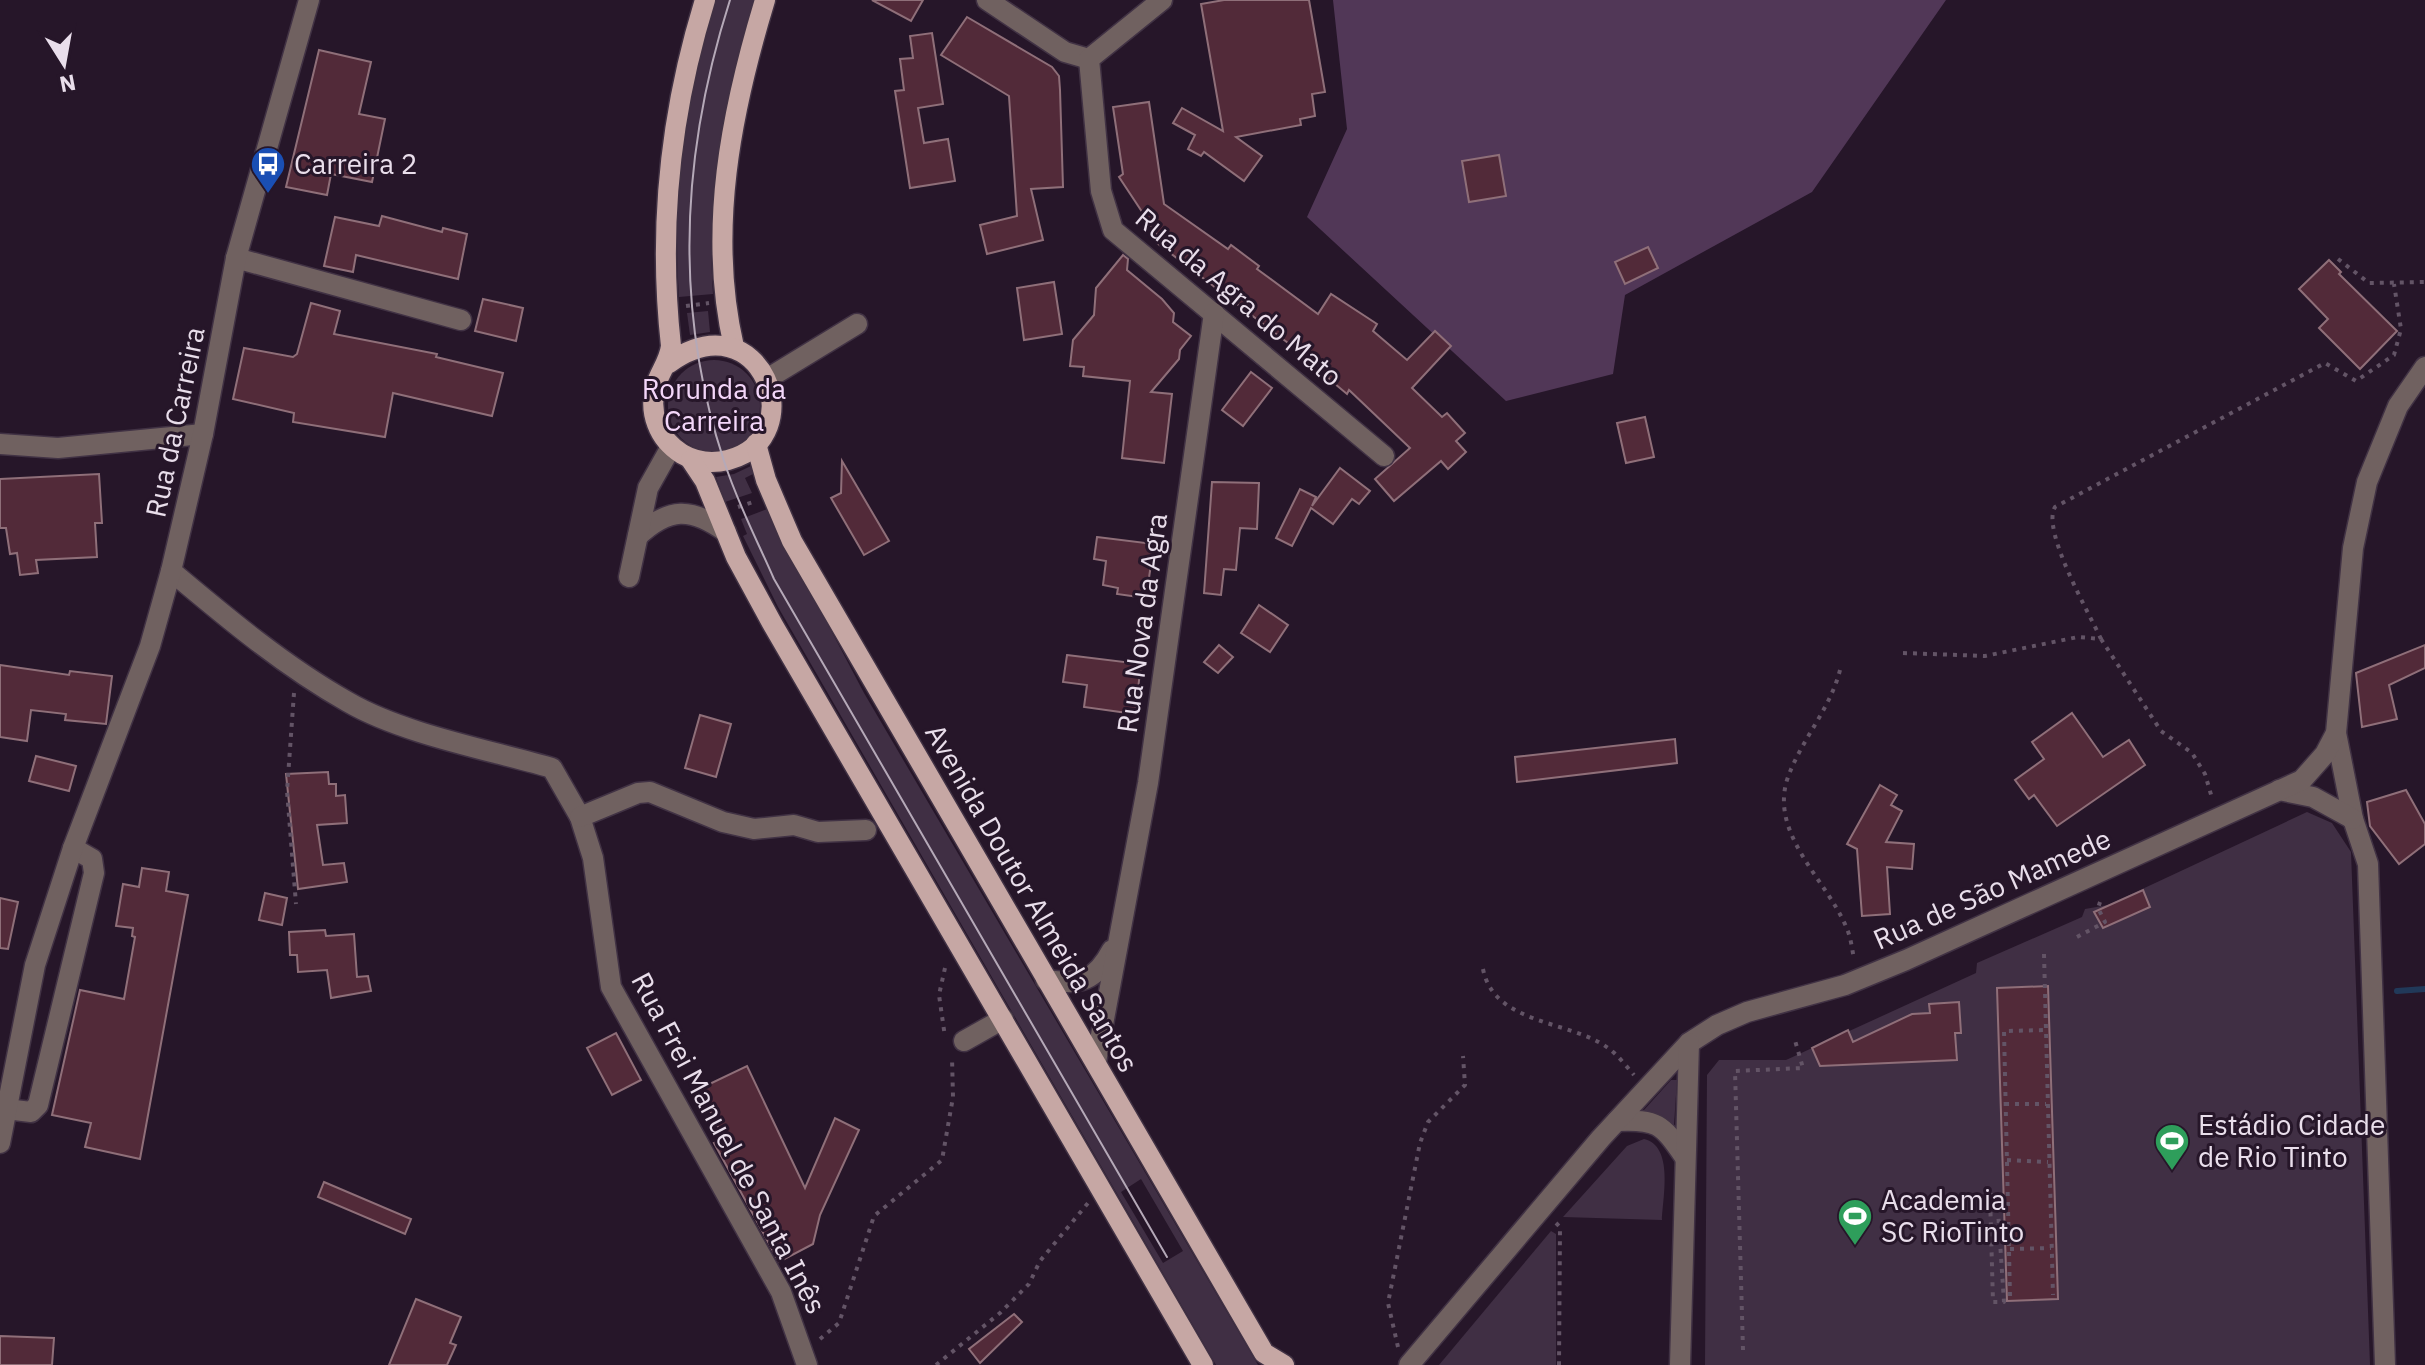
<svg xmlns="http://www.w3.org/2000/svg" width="2425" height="1365" viewBox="0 0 2425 1365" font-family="'IBM Plex Sans',sans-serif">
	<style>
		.green { fill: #402f44; fill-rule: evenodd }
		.forest { fill: #513757 }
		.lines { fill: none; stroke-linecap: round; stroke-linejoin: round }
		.stream { stroke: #213959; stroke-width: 6 }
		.building { fill: #522a39; stroke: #8f6f79; stroke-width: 2 }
		.minor-casing { stroke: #413244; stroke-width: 23 }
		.major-casing { stroke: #413244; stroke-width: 23 }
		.path { stroke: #635466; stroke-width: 4; stroke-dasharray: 4 6; stroke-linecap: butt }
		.minor { stroke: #706160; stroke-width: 20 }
		.major { stroke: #c6a7a4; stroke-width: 20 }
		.tram { stroke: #b5a9b8; stroke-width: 2 }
		.labels { text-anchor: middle; stroke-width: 6; stroke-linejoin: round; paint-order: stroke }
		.poi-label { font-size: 28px; fill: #e9deeb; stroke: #261629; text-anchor: start }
		.street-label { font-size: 28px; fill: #e9deeb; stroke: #261629 }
		.park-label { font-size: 28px; fill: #f4d7fa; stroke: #261629 }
	</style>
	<rect width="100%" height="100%" fill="#261629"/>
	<g class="green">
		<path d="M716,0H755C725,103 706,186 713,294L679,297C672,195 685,98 716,0Z"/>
		<polygon points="708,311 710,332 690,335 687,313"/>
		<circle cx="714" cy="406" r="46"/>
		<polygon points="751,466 753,474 745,478 752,493 725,502 716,477 734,474"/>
		<path d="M767,509L864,693L1258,1365H1216L778,607L743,536L747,534L741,519ZM1141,1179L1183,1251L1163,1263L1121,1192Z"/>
		<polygon points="2307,812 2332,823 2351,852 2370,1365 1705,1365 1707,1075 1719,1060 1786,1060 1976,973 1977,963 2082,917 2085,909 2108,905"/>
		<polygon points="1671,1080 1677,1080 1674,1125 1644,1110"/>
		<path d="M1644,1139C1674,1146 1663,1197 1662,1220L1563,1217L1627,1146Z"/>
		<polygon points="1551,1231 1556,1234 1556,1365 1439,1365"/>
	</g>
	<polygon class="forest" points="1333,0 1946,0 1812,192 1625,295 1613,374 1506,401 1307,217 1347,129"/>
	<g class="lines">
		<polyline class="stream" points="2397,991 2425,989"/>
	</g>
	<g class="building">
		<polygon points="872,0 923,0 911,21"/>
		<polygon points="1224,0 1309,0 1325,92 1312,94 1315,116 1300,119 1301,125 1236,137 1262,156 1244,181 1204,152 1201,156 1188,149 1195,135 1173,123 1182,108 1223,131 1201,4"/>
		<polygon points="967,17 1052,67 1059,76 1060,90 1063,187 1031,189 1043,240 987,254 980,225 1017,216 1009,96 941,55"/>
		<polygon points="932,33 943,104 918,108 924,143 948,139 955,181 910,188 895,91 904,90 900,59 913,58 910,36"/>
		<polygon points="319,50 371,62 359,114 385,119 372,182 331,174 327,195 286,187"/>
		<polygon points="1149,102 1164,204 1228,249 1231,245 1259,266 1257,269 1318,314 1331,294 1377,324 1373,331 1407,360 1435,331 1451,346 1412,388 1442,417 1447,413 1465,433 1456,441 1466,452 1448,469 1441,461 1394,501 1375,479 1410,448 1349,390 1347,394 1328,378 1330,375 1157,243 1160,239 1119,177 1123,174 1113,107"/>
		<polygon points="1499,155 1506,196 1469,202 1462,161"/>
		<polygon points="382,216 442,232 443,228 467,234 458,279 356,255 353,272 324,266 335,217 379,226"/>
		<polygon points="1648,247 1658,268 1625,284 1615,262"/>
		<polygon points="1123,255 1128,259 1127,270 1162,299 1174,313 1173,322 1191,336 1180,350 1179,359 1151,392 1172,394 1164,463 1122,458 1130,381 1083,376 1084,367 1070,366 1073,340 1094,315 1096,288"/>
		<polygon points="2329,260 2341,272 2339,274 2397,331 2360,369 2319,328 2328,319 2299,289"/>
		<polygon points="1054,282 1062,334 1024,340 1017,288"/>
		<polygon points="483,299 523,308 516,341 475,331"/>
		<polygon points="311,303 340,311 334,334 437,354 436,357 503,373 492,416 393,393 385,437 293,422 294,413 233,399 244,348 293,357 297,354"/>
		<polygon points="1251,372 1272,388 1243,426 1222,410"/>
		<polygon points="1645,417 1654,457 1626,463 1617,423"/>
		<polygon points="842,461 889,541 864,555 831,498 841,493"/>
		<polygon points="1340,468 1370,491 1359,504 1352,499 1333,524 1311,508 1292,546 1276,538 1300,489 1316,497 1312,506"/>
		<polygon points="99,474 102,523 95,523 97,557 36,560 38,573 20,575 17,553 10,554 6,528 0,528 0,479"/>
		<polygon points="1212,482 1259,483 1257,529 1240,528 1236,570 1224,569 1221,595 1204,593"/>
		<polygon points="1097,537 1154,544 1146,598 1117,594 1118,588 1103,585 1106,561 1094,559"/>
		<polygon points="1259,605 1288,625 1270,652 1241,633"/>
		<polygon points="1219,645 1233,657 1218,673 1204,662"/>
		<polygon points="2425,645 2425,668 2389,685 2397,719 2362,727 2356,673"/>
		<polygon points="1067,655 1141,664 1135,714 1084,707 1087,685 1063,682"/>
		<polygon points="0,665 69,675 70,671 112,676 106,724 65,720 66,714 31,710 27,741 0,737"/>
		<polygon points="2072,713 2103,757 2129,740 2145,765 2057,826 2034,795 2029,799 2015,780 2044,759 2032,742"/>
		<polygon points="700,715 731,724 716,777 685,768"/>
		<polygon points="1675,739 1677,763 1517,782 1515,757"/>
		<polygon points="36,756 76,766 69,791 29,781"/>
		<polygon points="328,772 329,784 336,784 336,796 345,795 347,823 317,825 323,865 344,863 347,882 298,889 286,774"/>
		<polygon points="1880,785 1897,795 1891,805 1902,811 1886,842 1914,844 1912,869 1887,867 1890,914 1862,916 1857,849 1847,844"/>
		<polygon points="2406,790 2425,824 2425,844 2399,864 2370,826 2367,802"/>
		<polygon points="142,868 169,872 166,891 188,895 140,1159 85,1147 91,1123 52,1115 80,990 124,999 135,937 132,936 133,928 116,926 123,884 139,887"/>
		<polygon points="2143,890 2150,907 2103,928 2094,912"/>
		<polygon points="265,893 287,898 282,925 259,920"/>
		<polygon points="0,898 18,902 8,949 0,948"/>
		<polygon points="325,930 326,936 354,934 357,977 368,976 371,991 331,998 327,970 298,972 297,955 290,955 289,932"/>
		<polygon points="2048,986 2058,1299 2007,1301 1997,988"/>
		<polygon points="1959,1002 1961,1033 1955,1033 1957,1060 1820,1066 1812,1048 1848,1030 1853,1042 1912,1014 1930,1013 1929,1004"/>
		<polygon points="616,1033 641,1080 612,1095 587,1048"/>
		<polygon points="747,1066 805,1188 835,1118 859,1130 820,1215 813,1244 779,1262 714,1143 724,1139 699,1089"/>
		<polygon points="324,1182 411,1219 405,1234 318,1197"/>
		<polygon points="416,1299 461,1317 450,1343 456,1345 447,1365 389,1365"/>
		<polygon points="1014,1314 1022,1322 980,1363 969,1349"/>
		<polygon points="0,1336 54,1338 52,1365 0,1365"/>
	</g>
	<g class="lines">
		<g class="minor-casing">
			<g id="minor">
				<polyline points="987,0 1065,52 1089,59"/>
				<polyline points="1162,0 1089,59 1101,191 1113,230 1384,456"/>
				<polyline points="236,258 461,320"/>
				<polyline points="767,379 857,324"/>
				<polyline points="0,444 58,448 203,434"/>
				<path d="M638,536C669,507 691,507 726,532"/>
				<path d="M171,571C227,618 284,666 348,702C403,734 490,750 552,768L580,817L593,858L611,987L781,1292L807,1365"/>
				<polyline points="629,577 648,488 671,447"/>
				<polyline points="2336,733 2353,819 2368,864 2385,1365"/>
				<polyline points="2279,790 2313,797 2353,819"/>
				<polyline points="580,817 638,793 650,792 723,822 754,829 794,825 818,832 866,830"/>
				<path d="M1046,980C1080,985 1095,982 1112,950"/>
				<polyline points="964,1041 1003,1019"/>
				<polyline points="1096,1062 1148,783 1214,313"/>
				<polyline points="6,1109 31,1112 38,1105 94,873 92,859 73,848"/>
				<path d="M1617,1121C1657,1119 1662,1124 1684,1156"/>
				<polyline points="0,1143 35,965 73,848 150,646 171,571 203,434 236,258 309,0"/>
				<polyline points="1409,1365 1601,1138 1689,1043 1717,1025 1747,1012 1845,985 1906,960 2302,780 2325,754 2336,733 2353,548 2367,482 2398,406 2425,367"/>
				<polyline points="1680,1365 1689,1043"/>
			</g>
		</g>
		<g class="major-casing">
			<g id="major">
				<path d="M734,347C707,231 731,112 765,0"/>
				<path d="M669,363C761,297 814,438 728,460C712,464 696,462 682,454C658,439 648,412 656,385C660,371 669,362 671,346C658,229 670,113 705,0"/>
				<polyline points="756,444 766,480 792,541 1264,1353 1284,1365"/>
				<polyline points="691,460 705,481 736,557 773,625 1203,1365"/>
			</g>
		</g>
		<g class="path">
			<polyline points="2338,259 2369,283 2425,282"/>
			<polyline points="686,306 709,303"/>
			<polyline points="738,507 756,501"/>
			<path d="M2101,639C2089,613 2041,530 2055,507L2325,363L2356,381L2394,355L2401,329L2394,284"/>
			<polyline points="1903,653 1985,656 2078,637 2101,639 2161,731 2192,753 2205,774 2212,798"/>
			<path d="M1840,670C1830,710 1800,741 1787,780C1770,836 1828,881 1847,929C1851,938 1852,949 1854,959"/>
			<polyline points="294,693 287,791 296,904"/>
			<polyline points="2077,937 2105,922 2098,908 2100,902"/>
			<polyline points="2044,954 2053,1295"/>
			<polyline points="945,968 939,995 945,1037"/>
			<path d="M1483,969C1494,1025 1570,1020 1608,1048C1617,1054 1626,1066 1634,1075"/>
			<polyline points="2005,1104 2046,1104"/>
			<polyline points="2007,1160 2048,1162"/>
			<polygon points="1990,1195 1997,1196 2004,1302 1993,1302"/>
			<polyline points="1556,1223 1560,1227 1559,1365"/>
			<polyline points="2010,1249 2051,1248"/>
			<polyline points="2010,1296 2004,1031 2044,1030"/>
			<polyline points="820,1339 839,1323 874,1216 942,1160 953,1097 952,1057"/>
			<polyline points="1398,1347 1388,1303 1420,1143 1428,1122 1465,1085 1463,1056"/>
			<polyline points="1743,1350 1735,1071 1803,1068 1794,1037"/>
			<polyline points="936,1365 1000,1313 1029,1284 1040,1261 1088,1203"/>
		</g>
		<use href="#minor" class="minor"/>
		<use href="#major" class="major"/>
		<path class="tram" d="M730,0C681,153 673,307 724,461C737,502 757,540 774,579L1167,1257"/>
	</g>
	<defs>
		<g id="bus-pin" transform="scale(1.8)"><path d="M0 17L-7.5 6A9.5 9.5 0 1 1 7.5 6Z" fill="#1a4fb4" stroke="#261629"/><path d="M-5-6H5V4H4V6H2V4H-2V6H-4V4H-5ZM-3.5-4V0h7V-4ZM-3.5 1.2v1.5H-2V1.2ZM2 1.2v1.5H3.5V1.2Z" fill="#fff"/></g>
		<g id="stadium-pin" transform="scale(1.8)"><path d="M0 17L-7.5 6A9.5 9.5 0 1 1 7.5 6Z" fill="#2e9e5b" stroke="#261629"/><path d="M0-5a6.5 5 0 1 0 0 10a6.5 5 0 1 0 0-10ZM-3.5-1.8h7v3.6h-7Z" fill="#fff"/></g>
	</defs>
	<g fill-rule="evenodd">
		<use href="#bus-pin" x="268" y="164"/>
		<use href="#stadium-pin" x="2172" y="1141"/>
		<use href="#stadium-pin" x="1855" y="1216"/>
	</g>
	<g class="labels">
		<g class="poi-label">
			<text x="294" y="174">Carreira 2</text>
			<text x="2198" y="1135">Estádio Cidade<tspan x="2198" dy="32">de Rio Tinto</tspan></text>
			<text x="1881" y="1210">Academia<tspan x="1881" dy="32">SC RioTinto</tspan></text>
		</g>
		<g class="street-label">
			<text transform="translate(1239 297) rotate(40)" y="10">Rua da Agra do Mato</text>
			<text transform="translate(175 422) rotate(-78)" y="10">Rua da Carreira</text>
			<text transform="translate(1142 623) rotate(-82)" y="10">Rua Nova da Agra</text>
			<text transform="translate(1992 889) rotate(-24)" y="10">Rua de São Mamede</text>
			<text transform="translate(1032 898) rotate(60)" y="10">Avenida Doutor Almeida Santos</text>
			<text transform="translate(729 1143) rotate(62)" y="10">Rua Frei Manuel de Santa Inês</text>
		</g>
		<g class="park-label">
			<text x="714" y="399">Rorunda da<tspan x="714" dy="32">Carreira</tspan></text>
		</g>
	</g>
	<g transform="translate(64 64) rotate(169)" stroke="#261629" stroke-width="6" paint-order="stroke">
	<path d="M0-6L14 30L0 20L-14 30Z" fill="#e9deeb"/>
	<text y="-12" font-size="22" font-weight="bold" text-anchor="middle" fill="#e9deeb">N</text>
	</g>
</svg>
